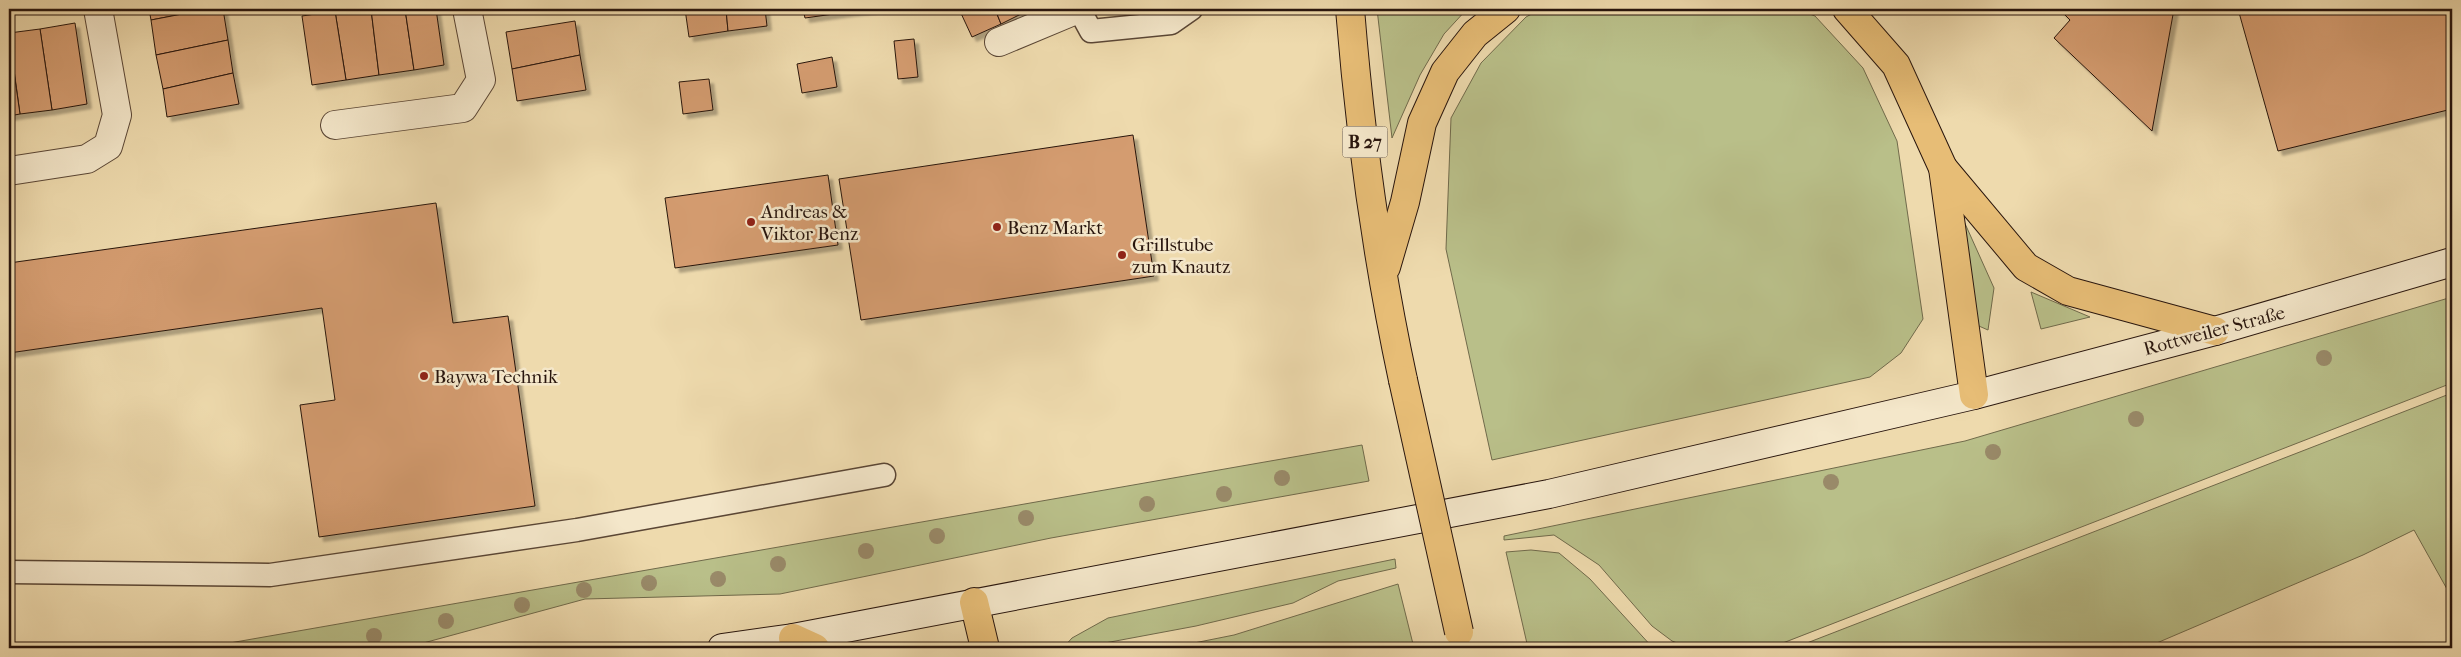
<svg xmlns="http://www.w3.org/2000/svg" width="2461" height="657" viewBox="0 0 2461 657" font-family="'IM FELL French Canon',serif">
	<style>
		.green { fill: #b9bf89; stroke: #706a4b }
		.building { fill: #d49c6f; stroke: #28150d; filter: url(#shadow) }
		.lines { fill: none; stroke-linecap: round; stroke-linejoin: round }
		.lane-casing { stroke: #5a4635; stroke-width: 25 }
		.street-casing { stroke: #5a4635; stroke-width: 30 }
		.secondary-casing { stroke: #28150d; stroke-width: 30 }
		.primary-casing { stroke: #28150d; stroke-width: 30 }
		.lane { stroke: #f4e7ca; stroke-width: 22 }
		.street { stroke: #f4e7ca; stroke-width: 28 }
		.secondary { stroke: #f4e7ca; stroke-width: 28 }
		.primary { stroke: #e7bd76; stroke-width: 28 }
		.primary-bridge-casing { stroke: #28150d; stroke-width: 30; stroke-linecap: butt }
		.primary-bridge { stroke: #e7bd76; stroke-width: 28 }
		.tree { fill: #998a69 }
		.poi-dot { fill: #8f2418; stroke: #f4e7ca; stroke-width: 2 }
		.labels { text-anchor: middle; stroke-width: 5; stroke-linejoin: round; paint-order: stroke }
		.shield { fill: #f4e7ca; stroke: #655446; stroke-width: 1 }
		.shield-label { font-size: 18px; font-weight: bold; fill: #28150d }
		.poi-label { font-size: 19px; fill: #28150d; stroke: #f4e7ca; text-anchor: start }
		.street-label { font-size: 19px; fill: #28150d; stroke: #f4e7ca }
	</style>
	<defs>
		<filter id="shadow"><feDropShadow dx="4.5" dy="4.5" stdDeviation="1" flood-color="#0004"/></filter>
	</defs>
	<rect width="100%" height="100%" fill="#eedaad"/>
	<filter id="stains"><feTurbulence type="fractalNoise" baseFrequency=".004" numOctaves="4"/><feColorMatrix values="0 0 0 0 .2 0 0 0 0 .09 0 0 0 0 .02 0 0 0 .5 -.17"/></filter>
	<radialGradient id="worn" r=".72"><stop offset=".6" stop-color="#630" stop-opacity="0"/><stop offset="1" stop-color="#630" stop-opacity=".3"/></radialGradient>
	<g class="green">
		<polygon points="1377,9 1467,9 1444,34 1420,75 1392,138"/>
		<polygon points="1541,9 1797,9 1815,16 1863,68 1897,141 1923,319 1901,353 1870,377 1492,460 1446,249 1451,118 1481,63 1526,17"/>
		<polygon points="1958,208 1994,288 1988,330 1972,323"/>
		<polygon points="2031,292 2090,317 2041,329"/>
		<polygon points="2452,297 2452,383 1770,648 1690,648 1672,641 1652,626 1599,565 1554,535 1504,540 1504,536 1965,441"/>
		<polygon points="2452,393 2452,598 2414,530 2363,555 2145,648 1794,648"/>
		<polygon points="1362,445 1369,481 1051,538 780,594 585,599 405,648 201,648"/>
		<polygon points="1531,550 1559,553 1590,579 1653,648 1528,648 1506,552"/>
		<polygon points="1395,559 1396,568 1338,581 1293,603 1196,626 1078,648 1063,648 1072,638 1108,618"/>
		<polygon points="1398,584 1414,648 1169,648 1234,635"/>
	</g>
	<g class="building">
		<polygon points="149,9 208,9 151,20"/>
		<polygon points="208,9 223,9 228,40 156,55 151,20"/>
		<polygon points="350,9 371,9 379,75 346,80 335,11"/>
		<polygon points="371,9 405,9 414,70 379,75"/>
		<polygon points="405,9 436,9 444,65 414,70"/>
		<polygon points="685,9 726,9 728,31 689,37"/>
		<polygon points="726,9 765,9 767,26 728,31"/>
		<polygon points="803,9 848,9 848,12 805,18"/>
		<polygon points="848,9 872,9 848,12"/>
		<polygon points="959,9 995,9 1001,24 972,37"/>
		<polygon points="995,9 1031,9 1001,24"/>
		<polygon points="2059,9 2174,9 2152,131 2054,38 2070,20"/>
		<polygon points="2238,9 2452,9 2452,109 2278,151"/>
		<polygon points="335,11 346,80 312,85 302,16"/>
		<polygon points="575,21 580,55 512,69 506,32"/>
		<polygon points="75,23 87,104 52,110 40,29"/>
		<polygon points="40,29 52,110 20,114 9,33"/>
		<polygon points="9,38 20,114 9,116"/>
		<polygon points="914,39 918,77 898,79 894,41"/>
		<polygon points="228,40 233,73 163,89 156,55"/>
		<polygon points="580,55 586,90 517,101 512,69"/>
		<polygon points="832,57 837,87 802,93 797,64"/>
		<polygon points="233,73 239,104 167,117 163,89"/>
		<polygon points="709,79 713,110 683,114 679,82"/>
		<polygon points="1133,135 1154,276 861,320 839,179"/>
		<polygon points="828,175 838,245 675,268 665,198"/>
		<polygon points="436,203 453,323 508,316 535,506 319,537 300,405 335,400 322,308 9,353 9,263"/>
	</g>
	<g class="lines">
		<g class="lane-casing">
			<g id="lane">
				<polyline points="1079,9 1091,31 1171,23 1191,9"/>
				<polyline points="9,572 270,575 577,530 884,475"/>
			</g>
		</g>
		<g class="street-casing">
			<g id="street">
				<polyline points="999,42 1078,9"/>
				<polyline points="335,125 463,108 481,80 467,9"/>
				<polyline points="9,171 87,159 108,146 117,115 98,9"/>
			</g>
		</g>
		<g class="secondary-casing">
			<polyline id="secondary" points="722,648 793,638 1549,494 1974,395 2215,331 2452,262"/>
		</g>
		<g class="primary-casing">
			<g id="primary">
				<path d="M1350,9C1360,133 1377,259 1403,380"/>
				<polyline points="1847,9 1896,65 1943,168 1974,395"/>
				<polyline points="1943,168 2026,267 2068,291 2215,331"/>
				<polyline points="1386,267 1405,202 1422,123 1445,72 1475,34 1506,9"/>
				<polyline points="974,602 985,648"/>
				<polyline points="793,638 815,648"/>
			</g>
		</g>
		<use href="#lane" class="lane"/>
		<use href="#street" class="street"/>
		<use href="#secondary" class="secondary"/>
		<use href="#primary" class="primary"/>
		<g class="primary-bridge-casing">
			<polyline id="primary-bridge" points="1403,380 1459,632"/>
		</g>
		<use href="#primary-bridge" class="primary-bridge"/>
	</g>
	<g class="tree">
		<circle cx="2324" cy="358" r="8"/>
		<circle cx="2136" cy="419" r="8"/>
		<circle cx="1993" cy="452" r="8"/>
		<circle cx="1282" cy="478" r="8"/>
		<circle cx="1831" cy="482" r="8"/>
		<circle cx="1224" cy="494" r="8"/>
		<circle cx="1147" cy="504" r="8"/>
		<circle cx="1026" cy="518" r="8"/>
		<circle cx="937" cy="536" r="8"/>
		<circle cx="866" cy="551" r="8"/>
		<circle cx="778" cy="564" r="8"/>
		<circle cx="718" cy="579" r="8"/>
		<circle cx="649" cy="583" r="8"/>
		<circle cx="584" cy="590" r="8"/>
		<circle cx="522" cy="605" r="8"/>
		<circle cx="446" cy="621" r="8"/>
		<circle cx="374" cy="636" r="8"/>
	</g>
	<g class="poi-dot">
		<circle cx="751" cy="222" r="5"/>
		<circle cx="997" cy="227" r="5"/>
		<circle cx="1122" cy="255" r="5"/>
		<circle cx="424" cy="376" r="5"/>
	</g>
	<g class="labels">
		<rect class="shield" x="1342.5" y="126.5" width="45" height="31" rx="4"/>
		<g class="shield-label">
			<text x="1365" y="148">B 27</text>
		</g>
		<g class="poi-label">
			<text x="761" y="218">Andreas &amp;<tspan x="761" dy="22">Viktor Benz</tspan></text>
			<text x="1007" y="234">Benz Markt</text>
			<text x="1132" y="251">Grillstube<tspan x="1132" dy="22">zum Knautz</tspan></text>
			<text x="434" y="383">Baywa Technik</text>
		</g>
		<g class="street-label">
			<text transform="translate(2214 330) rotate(-15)" y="7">Rottweiler Straße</text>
		</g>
	</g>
	<rect width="2461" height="657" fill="none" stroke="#eedaad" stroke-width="30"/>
	<rect x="10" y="10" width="2441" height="637" fill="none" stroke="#28150d" stroke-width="2.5"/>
	<rect x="15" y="15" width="2431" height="627" fill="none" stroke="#28150d"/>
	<rect width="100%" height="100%" filter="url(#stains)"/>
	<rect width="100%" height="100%" fill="url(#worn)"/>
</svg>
